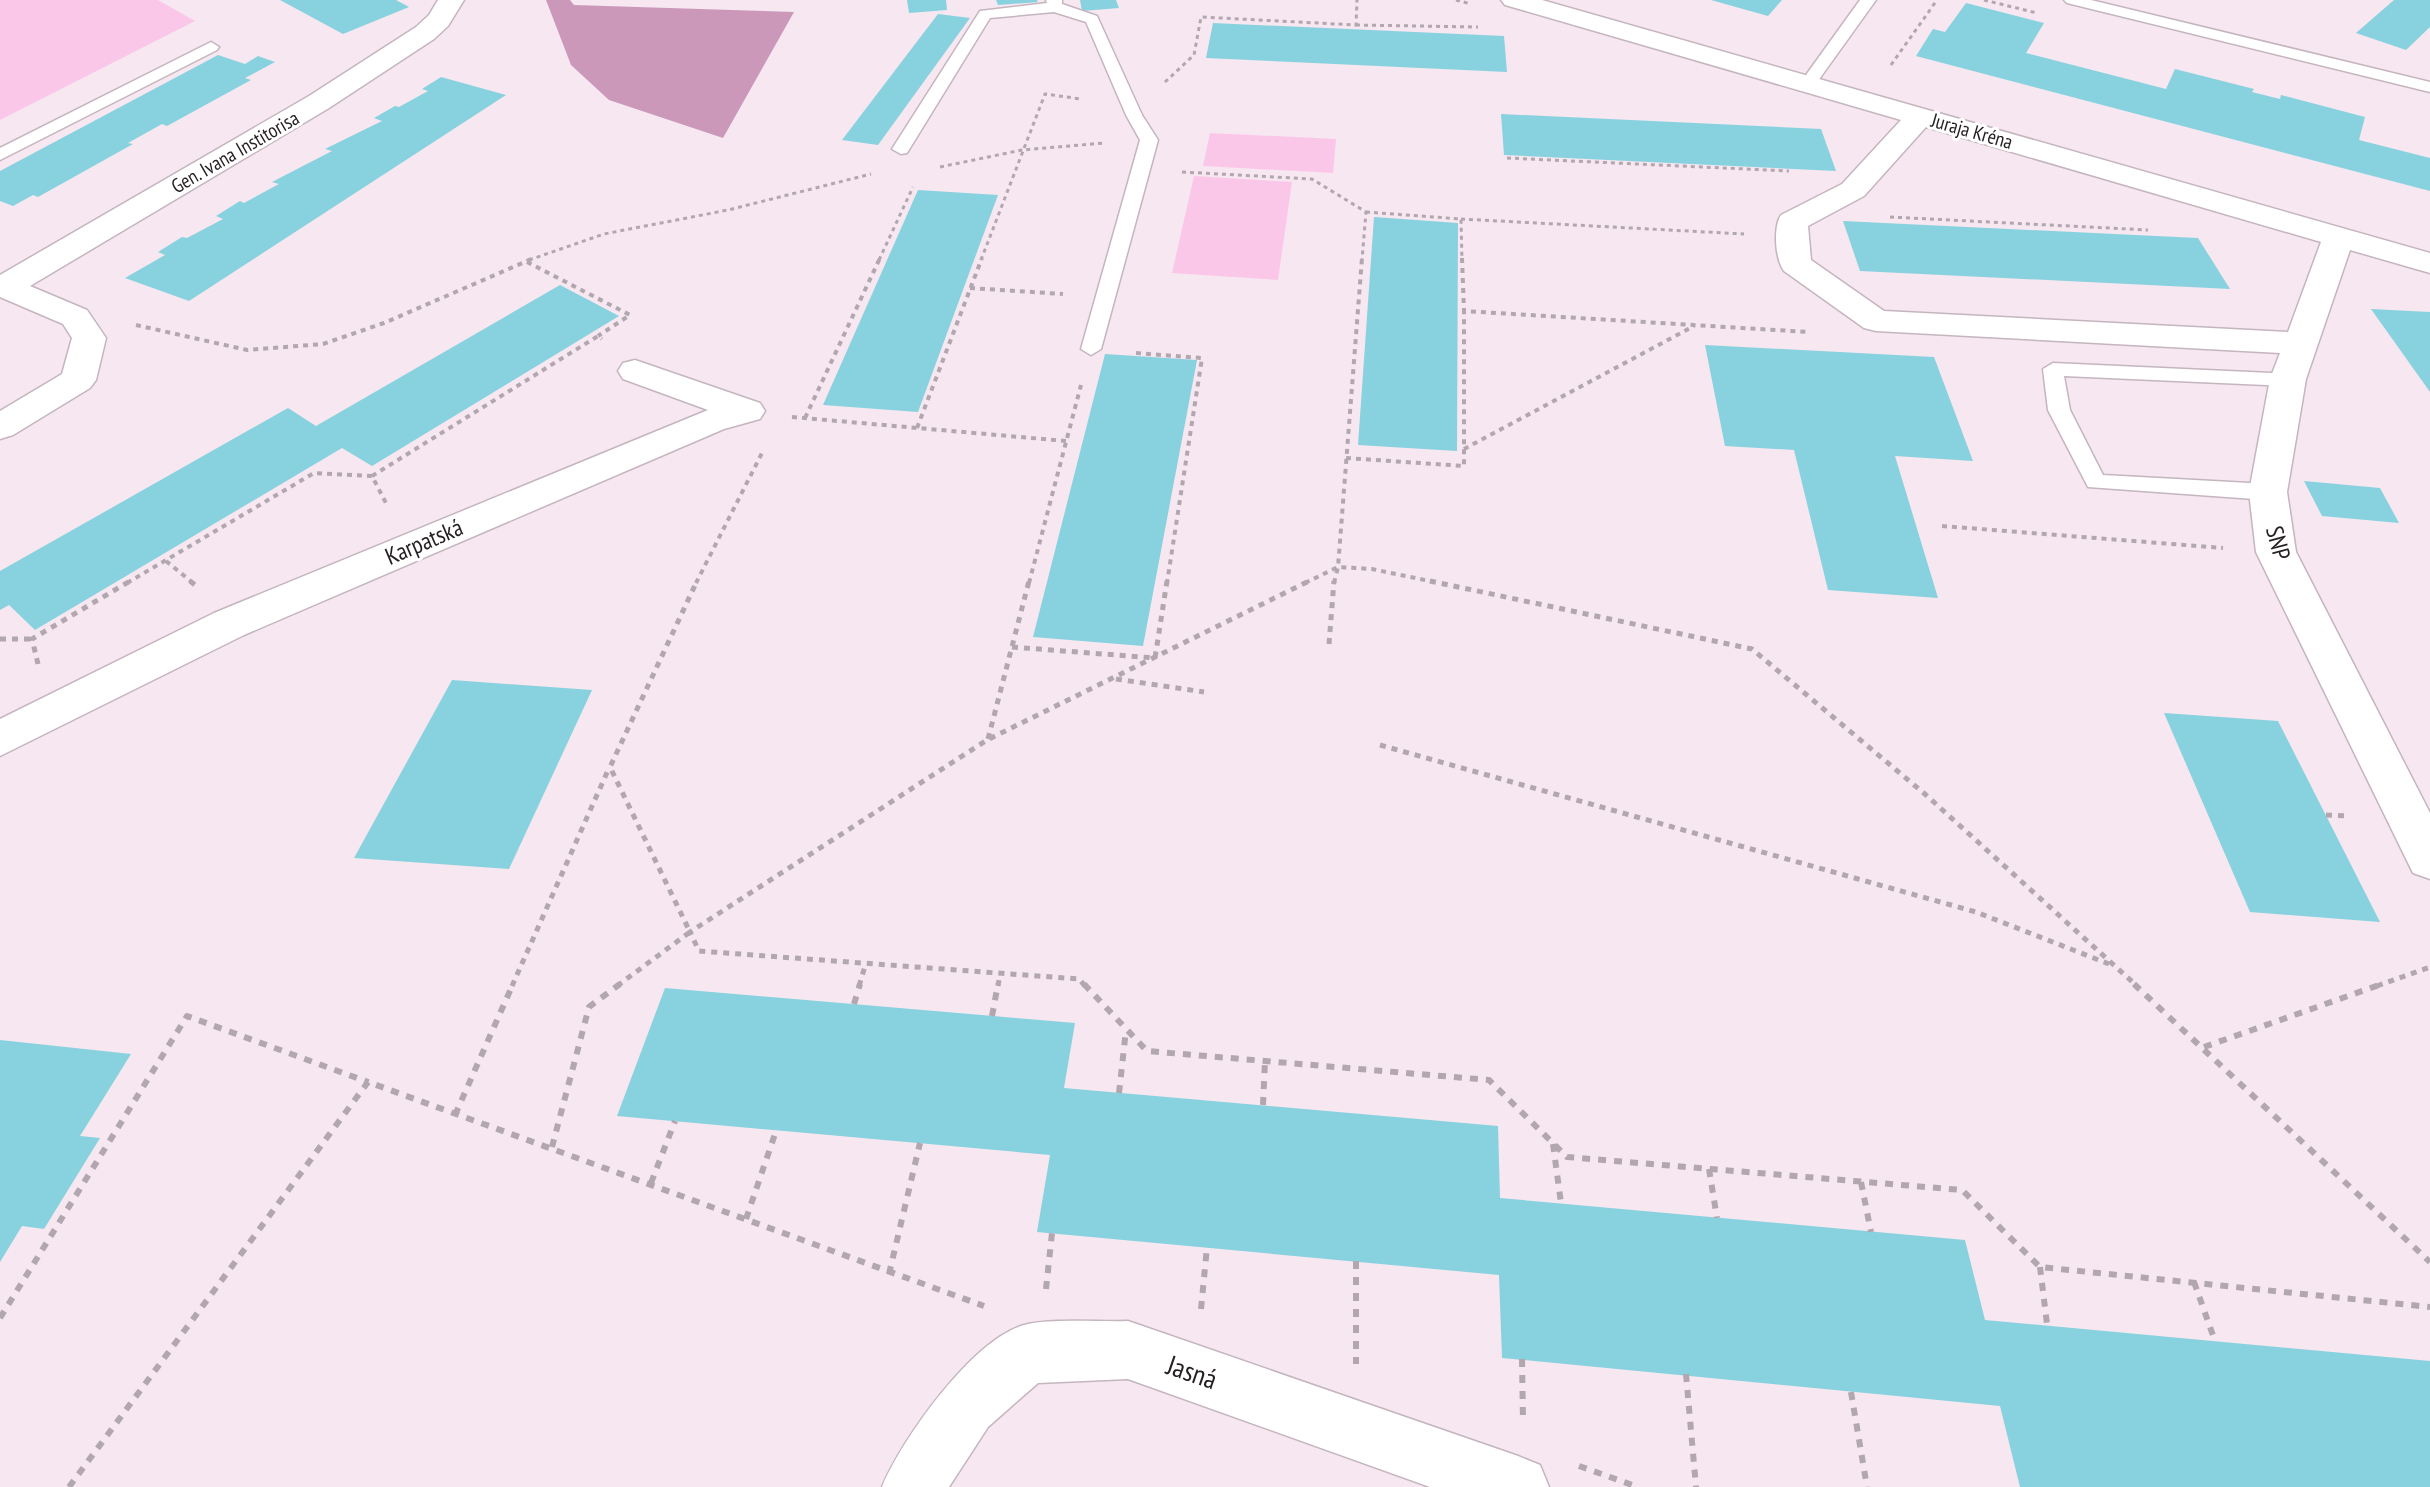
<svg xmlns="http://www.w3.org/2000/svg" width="2430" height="1487" viewBox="0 0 2430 1487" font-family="'PT Sans Narrow',sans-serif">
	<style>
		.green { fill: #fbc7e9 }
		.forest { fill: #cc98ba }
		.building { fill: #87d2de }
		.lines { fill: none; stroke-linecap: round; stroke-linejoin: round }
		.service-casing { stroke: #c4b5be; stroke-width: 3 }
		.minor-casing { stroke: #c4b5be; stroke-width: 3 }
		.path-far3 { stroke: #b3a7af; stroke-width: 3; stroke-dasharray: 4 4; stroke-linecap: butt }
		.path-far2 { stroke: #b3a7af; stroke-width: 4; stroke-dasharray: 5 5; stroke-linecap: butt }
		.path-far1 { stroke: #b3a7af; stroke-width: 5; stroke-dasharray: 6 6; stroke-linecap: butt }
		.path { stroke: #b3a7af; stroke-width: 6; stroke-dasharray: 8 8; stroke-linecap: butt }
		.service { fill: #fff; fill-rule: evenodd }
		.minor { fill: #fff; fill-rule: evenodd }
		.labels { text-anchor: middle; stroke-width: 6; stroke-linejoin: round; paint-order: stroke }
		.far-street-label { font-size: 20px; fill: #241f22; stroke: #fff }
		.street-label { font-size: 24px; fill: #241f22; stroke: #fff }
		.near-street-label { font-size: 28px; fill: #241f22; stroke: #fff }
	</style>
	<rect width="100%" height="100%" fill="#f6e7f1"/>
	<g class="green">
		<polygon points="0,0 158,0 195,21 0,120"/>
		<polygon points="1210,133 1336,139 1333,173 1203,166"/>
		<polygon points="1194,176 1292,182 1278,280 1172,273"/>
	</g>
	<polygon class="forest" points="546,0 570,0 574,5 794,12 723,138 609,100 571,65"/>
	<g class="building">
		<polygon points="280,0 396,0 409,7 343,34"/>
		<polygon points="907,0 946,0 947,10 909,13"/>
		<polygon points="996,0 1037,0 1038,2 998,5"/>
		<polygon points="1080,0 1116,0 1119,8 1082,11"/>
		<polygon points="1711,0 1782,0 1768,16"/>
		<polygon points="2394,0 2430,0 2430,27 2406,50 2356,33"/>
		<polygon points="1966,3 2044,23 2026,53 2166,89 2175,69 2254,89 2252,92 2280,99 2281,95 2365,117 2359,140 2430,158 2430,191 1916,56 1933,29 1945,32"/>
		<polygon points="938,14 970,18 878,145 842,140"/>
		<polygon points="1213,23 1504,36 1507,72 1206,58"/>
		<polygon points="218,55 245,64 258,56 275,62 245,78 251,80 167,126 162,124 128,143 133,144 38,197 33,195 13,206 0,201 0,171"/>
		<polygon points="441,77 506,95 189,301 125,278 165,255 158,252 182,237 187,238 223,219 216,216 240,201 244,203 279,184 272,182 332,151 325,149 382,121 374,118 395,106 399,107 428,91 422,89"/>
		<polygon points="1501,114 1821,129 1836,171 1504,155"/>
		<polygon points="918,190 998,195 918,412 823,405"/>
		<polygon points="1374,217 1458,223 1457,451 1358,445"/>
		<polygon points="1843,221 2198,238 2230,289 1860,271"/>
		<polygon points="560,285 619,316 372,466 342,448 35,630 9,605 0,610 0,571 288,408 316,426"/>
		<polygon points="2371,309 2430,312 2430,392"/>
		<polygon points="1705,345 1934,357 1973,461 1895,456 1938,598 1828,590 1794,450 1725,446"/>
		<polygon points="1105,354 1197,360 1143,646 1033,637"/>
		<polygon points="2304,481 2380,488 2399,523 2322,516"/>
		<polygon points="452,680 592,690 509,869 354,858"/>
		<polygon points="2164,713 2278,721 2380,922 2250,912"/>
		<polygon points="665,988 1075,1023 1064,1088 1498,1126 1500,1198 1965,1240 1985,1320 2430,1361 2430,1487 2020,1487 2000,1406 1502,1358 1499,1275 1037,1232 1050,1155 617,1116"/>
		<polygon points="0,1040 131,1054 80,1136 100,1138 44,1229 22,1226 0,1262"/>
	</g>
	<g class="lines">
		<g class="service-casing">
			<g id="service">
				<polygon points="1046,0 1062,0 1062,4 1097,16 1142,115 1158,140 1101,349 1091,355 1081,349 1140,140 1126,115 1086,22 1054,12 990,18 907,153 901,154 892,149 980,11 1047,3"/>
				<polygon points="1860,0 1876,0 1815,85 1803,85 1801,82"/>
				<polygon points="2064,0 2091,0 2430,82 2430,92 2067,3"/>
				<polygon points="211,42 219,47 217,50 0,160 0,148"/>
				<polygon points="2053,363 2295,374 2298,379 2295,384 2288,386 2064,376 2070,410 2103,475 2268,484 2276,487 2279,492 2276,497 2268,500 2088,487 2048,410 2043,369"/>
			</g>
		</g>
		<g class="minor-casing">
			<g id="minor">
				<polygon points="438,0 464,0 448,26 434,39 329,108 30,286 87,310 106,338 96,380 90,388 13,435 0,439 0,411 62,374 72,338 63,324 0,297 0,275 309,96 416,27 429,15"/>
				<path d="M1501,0H1542L2430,253V273L2350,250L2306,379L2287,492L2296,552L2430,813V879L2413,873L2256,552L2249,492L2270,379L2280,353L1876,331L1864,328L1784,271C1775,259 1773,227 1781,215L1842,184L1901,120L1505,5ZM1926,127L2321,242L2288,332L1884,311L1811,260L1808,226L1864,196Z"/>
				<polygon points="635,360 760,403 765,411 760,419 724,429 244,635 0,756 0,719 214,613 708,410 623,379 618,371 623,363"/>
				<path d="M1128,1321L1518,1456L1540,1465L1549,1487H1430L1128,1379L1038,1383L988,1427L949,1487H882C902,1439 972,1340 1024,1325C1050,1318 1100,1322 1128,1321Z"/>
			</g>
		</g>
		<g class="path-far3">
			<polyline points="1456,0 1471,4"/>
			<polyline points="1984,0 2037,13"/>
			<polyline points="1356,25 1478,27"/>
			<polyline points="1891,65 1937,0"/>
			<polyline points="1165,82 1194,55 1201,17 1356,25 1357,0"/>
			<polyline points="1507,158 1789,171"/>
			<polyline points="940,167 1022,150 1104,143"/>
			<polyline points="1182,172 1312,179 1366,212 1362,260"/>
			<polyline points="1366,212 1461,219 1462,260"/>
			<polyline points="1890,217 2148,230"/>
			<polyline points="1461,219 1744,234"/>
			<polyline points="529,260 604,234 728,210 871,174"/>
			<polyline points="879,260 913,187"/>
			<polyline points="981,260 1045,94 1081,99"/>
		</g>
		<g class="path-far2">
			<polyline points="1462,258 1464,311 1808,332"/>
			<polyline points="527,262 630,315 598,336"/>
			<polyline points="970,288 1063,294"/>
			<polyline points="136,325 247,350 323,344 384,323 534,258"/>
			<polyline points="1136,353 1202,358 1167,583"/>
			<polyline points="792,417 1066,441"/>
			<polyline points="805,418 880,258"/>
			<polyline points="917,428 982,258"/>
			<polyline points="1464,449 1694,326"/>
			<polyline points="1346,458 1464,466 1464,311"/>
			<polyline points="372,476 598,336 602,339"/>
			<polyline points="1942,526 2223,548"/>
			<polyline points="166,561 193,583"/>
			<polyline points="127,583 314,473 372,476 388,507"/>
			<polyline points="696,583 762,453"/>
			<polyline points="1029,583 1081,385"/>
			<polyline points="1305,583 1338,567 1372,569 1439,583"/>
			<polyline points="1334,583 1338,567 1362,258"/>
		</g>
		<g class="path-far1">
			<polyline points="190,581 195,585"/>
			<polyline points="1430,581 1752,649 1926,795 2137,986"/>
			<polyline points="0,639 32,639"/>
			<polyline points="1329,644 1334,581"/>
			<polyline points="1012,647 1155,658 1167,581"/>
			<polyline points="38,664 32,639 130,581"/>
			<polyline points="1116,679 1204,692"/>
			<polyline points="988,739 1029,581"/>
			<polyline points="1380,745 1976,912 2109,964"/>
			<polyline points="2326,815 2349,816"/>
			<polyline points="512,986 609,768"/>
			<polyline points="617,986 690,932 610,767 697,581"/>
			<polyline points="859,986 866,963"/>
			<polyline points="998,986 1000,974"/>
			<polyline points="1085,986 1079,979 699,951 690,932 987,740 1309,581"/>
			<polyline points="2377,986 2430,967"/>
		</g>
		<g class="path">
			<polyline points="1084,984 1147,1051 1489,1080 1567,1157 1962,1190 2040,1267 2430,1307"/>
			<polyline points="2134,984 2430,1262"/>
			<polyline points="854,1004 860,984"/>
			<polyline points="992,1016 998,984"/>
			<polyline points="2204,1047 2382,984"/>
			<polyline points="1119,1093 1126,1030"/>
			<polyline points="1263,1105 1265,1061"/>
			<polyline points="455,1115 513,984"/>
			<polyline points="1553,1144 1561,1203"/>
			<polyline points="552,1147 589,1007 620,984"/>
			<polyline points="1709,1169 1717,1218"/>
			<polyline points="1861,1182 1871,1232"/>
			<polyline points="651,1183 675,1121"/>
			<polyline points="746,1219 776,1131"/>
			<polyline points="1356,1261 1356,1364"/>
			<polyline points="2040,1267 2047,1324"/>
			<polyline points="889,1274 920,1143"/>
			<polyline points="2194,1282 2215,1341"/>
			<polyline points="1046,1289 1052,1233"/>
			<polyline points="1201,1309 1207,1247"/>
			<polyline points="0,1318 187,1016 368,1082"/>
			<polyline points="1522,1359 1523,1421"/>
			<polyline points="1686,1374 1696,1487"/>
			<polyline points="1851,1392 1867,1487"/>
			<polyline points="1579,1466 1638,1487"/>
			<polyline points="69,1487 368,1082 984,1306"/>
		</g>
		<use href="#service" class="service"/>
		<use href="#minor" class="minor"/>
	</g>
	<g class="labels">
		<g class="far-street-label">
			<text transform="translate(1972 131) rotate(16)" y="7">Juraja Kréna</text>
			<text transform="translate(235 152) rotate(-30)" y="7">Gen. Ivana Institorisa</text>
		</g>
		<g class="street-label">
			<text transform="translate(424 542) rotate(-23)" y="8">Karpatská</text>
			<text transform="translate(2278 543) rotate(75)" y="8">SNP</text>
		</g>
		<g class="near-street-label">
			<text transform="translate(1192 1372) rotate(19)" y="10">Jasná</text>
		</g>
	</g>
</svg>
